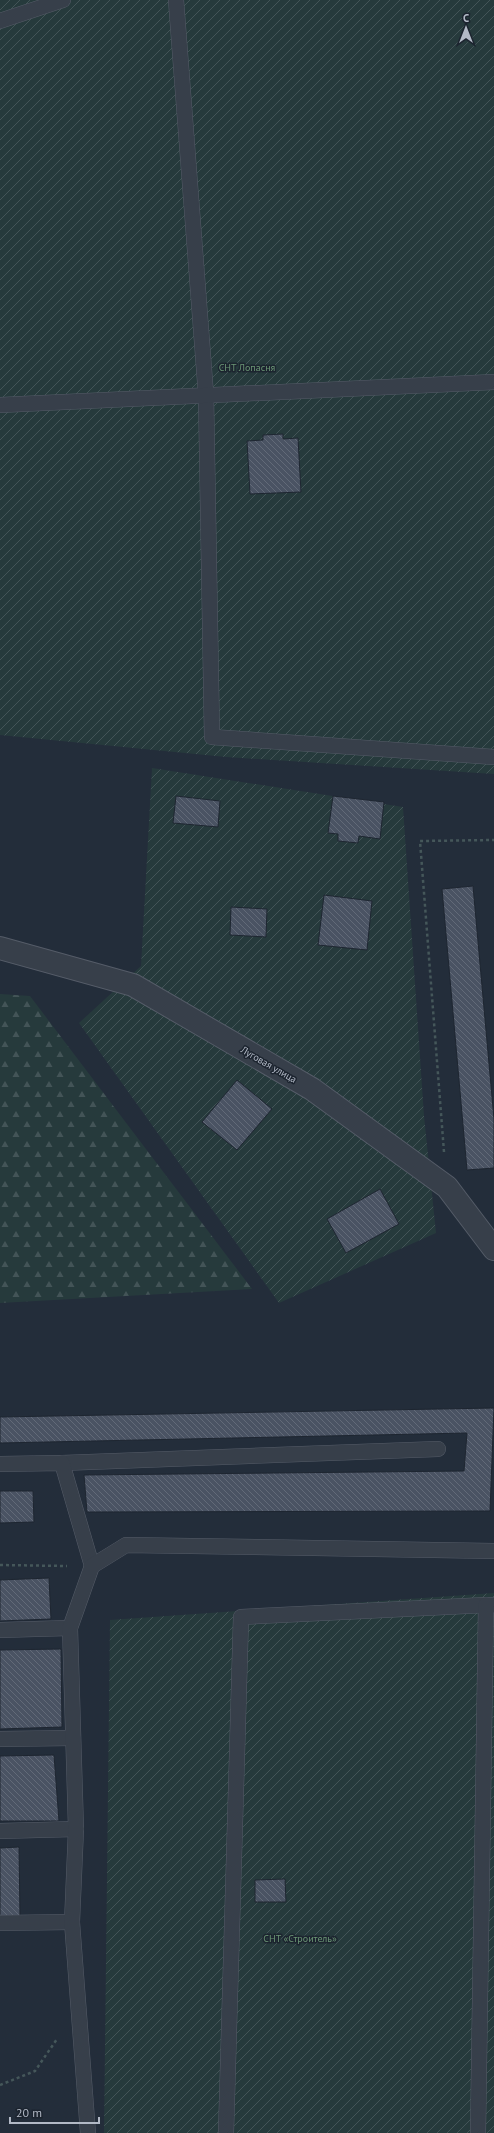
<svg xmlns="http://www.w3.org/2000/svg" width="494" height="2133" viewBox="0 0 494 2133" font-family="'PT Sans',sans-serif">
	<style>
		.forest { fill: url(#forest-firs) }
		.garden { fill: url(#garden-furrows) }
		.building { fill: url(#building-back-hatch); stroke: #1e2631 }
		.lines { fill: none; stroke-linecap: round; stroke-linejoin: round }
		.lane-casing { stroke: #555c68; stroke-width: 16 }
		.street-casing { stroke: #555c68; stroke-width: 24 }
		.path { stroke: #45575a; stroke-width: 2.5; stroke-dasharray: 3 3; stroke-linecap: butt }
		.lane { stroke: #373f4a; stroke-width: 15 }
		.street { stroke: #373f4a; stroke-width: 22 }
		.labels { text-anchor: middle; stroke-width: 3; stroke-linejoin: round; paint-order: stroke }
		.park-label { font-size: 10px; fill: #6b9675; stroke: #1c242f }
		.street-label { font-size: 10px; fill: #b2b9c6; stroke: #1c242f }
	</style>
	<defs>
		<pattern id="forest-firs" width="22" height="20" patternUnits="userSpaceOnUse"><rect width="22" height="20" fill="#263a3c"/><path d="M5 1l3.5 6h-7zM16 11l3.5 6h-7z" fill="#435457"/></pattern>
		<pattern id="garden-furrows" width="10" height="10" patternUnits="userSpaceOnUse"><rect width="10" height="10" fill="#263a3c"/><path d="M-1 1l2-2M0 10L10 0M9 11l2-2" fill="none" stroke="#435457"/></pattern>
		<pattern id="building-back-hatch" width="6" height="6" patternUnits="userSpaceOnUse"><rect width="6" height="6" fill="#4a5363"/><path d="M-1 5l2 2M0 0l6 6M5-1l2 2" fill="none" stroke="#626a78"/></pattern>
	</defs>
	<rect width="100%" height="100%" fill="#232d3a"/>
	<polygon class="forest" points="0,994 30,996 252,1289 0,1303"/>
	<g class="garden">
		<polygon points="0,0 494,0 494,774 226,757 0,735"/>
		<polygon points="152,768 403,807 424,1116 436,1233 279,1303 79,1023 141,966"/>
		<polygon points="494,1593 494,2133 104,2133 110,1620"/>
	</g>
	<g class="building">
		<polygon points="283,434 283,439 298,438 301,492 250,494 247,441 263,440 263,435"/>
		<polygon points="176,796 220,801 218,827 173,823"/>
		<polygon points="333,796 384,802 380,839 359,836 358,843 338,841 338,834 328,833"/>
		<polygon points="473,886 494,1119 494,1168 467,1170 442,889"/>
		<polygon points="324,895 372,901 367,950 318,945"/>
		<polygon points="231,907 267,909 266,937 230,935"/>
		<polygon points="237,1080 272,1109 237,1150 202,1122"/>
		<polygon points="380,1189 399,1224 346,1253 327,1219"/>
		<polygon points="494,1408 490,1511 87,1512 84,1475 464,1471 467,1433 0,1443 0,1417"/>
		<polygon points="0,1491 33,1491 34,1522 0,1523"/>
		<polygon points="49,1578 51,1619 0,1621 0,1580"/>
		<polygon points="61,1649 62,1727 0,1729 0,1650"/>
		<polygon points="54,1755 59,1821 0,1821 0,1756"/>
		<polygon points="19,1847 20,1916 0,1916 0,1848"/>
		<polygon points="285,1879 286,1902 255,1902 255,1880"/>
	</g>
	<g class="lines">
		<g class="lane-casing">
			<g id="lane">
				<polyline points="176,0 206,395 212,737 494,757"/>
				<polyline points="0,21 63,0"/>
				<polyline points="0,405 494,382"/>
				<polyline points="62,1463 438,1449"/>
				<polyline points="0,1464 62,1463 92,1566"/>
				<polyline points="0,1630 70,1628"/>
				<polyline points="0,1739 73,1738"/>
				<polyline points="0,1831 76,1829"/>
				<polyline points="0,1923 72,1922"/>
				<polyline points="88,2133 72,1922 76,1829 70,1628 92,1566 126,1545 494,1551"/>
				<polyline points="226,2133 241,1617 486,1605"/>
				<polyline points="478,2133 486,1605 494,1605"/>
			</g>
		</g>
		<g class="street-casing">
			<polyline id="street" points="0,948 133,985 312,1089 447,1187 494,1249"/>
		</g>
		<g class="path">
			<polyline points="444,1152 420,841 494,840"/>
			<polyline points="0,1565 67,1566"/>
			<polyline points="0,2085 35,2071 57,2039"/>
		</g>
		<use href="#lane" class="lane"/>
		<use href="#street" class="street"/>
	</g>
	<g class="labels">
		<g class="park-label">
			<text x="247" y="371">СНТ Лопасня</text>
			<text x="300" y="1942">СНТ «Строитель»</text>
		</g>
		<g class="street-label">
			<text transform="translate(269 1064) rotate(30)" y="4">Луговая улица</text>
		</g>
	</g>
	<g transform="translate(466 28)" stroke="#1c242f" stroke-width="3" paint-order="stroke">
	<path d="M0-3L7 15L0 10L-7 15Z" fill="#b2b9c6"/>
	<text y="-6" font-size="11" font-weight="bold" text-anchor="middle" fill="#b2b9c6">С</text>
	</g>
	<path d="M10 2117v6h89v-6" fill="none" stroke="#b2b9c6" stroke-width="2"/>
	<text x="16" y="2117" font-size="12" fill="#b2b9c6" stroke="#1c242f" stroke-width="3" paint-order="stroke">20 m</text>
</svg>
